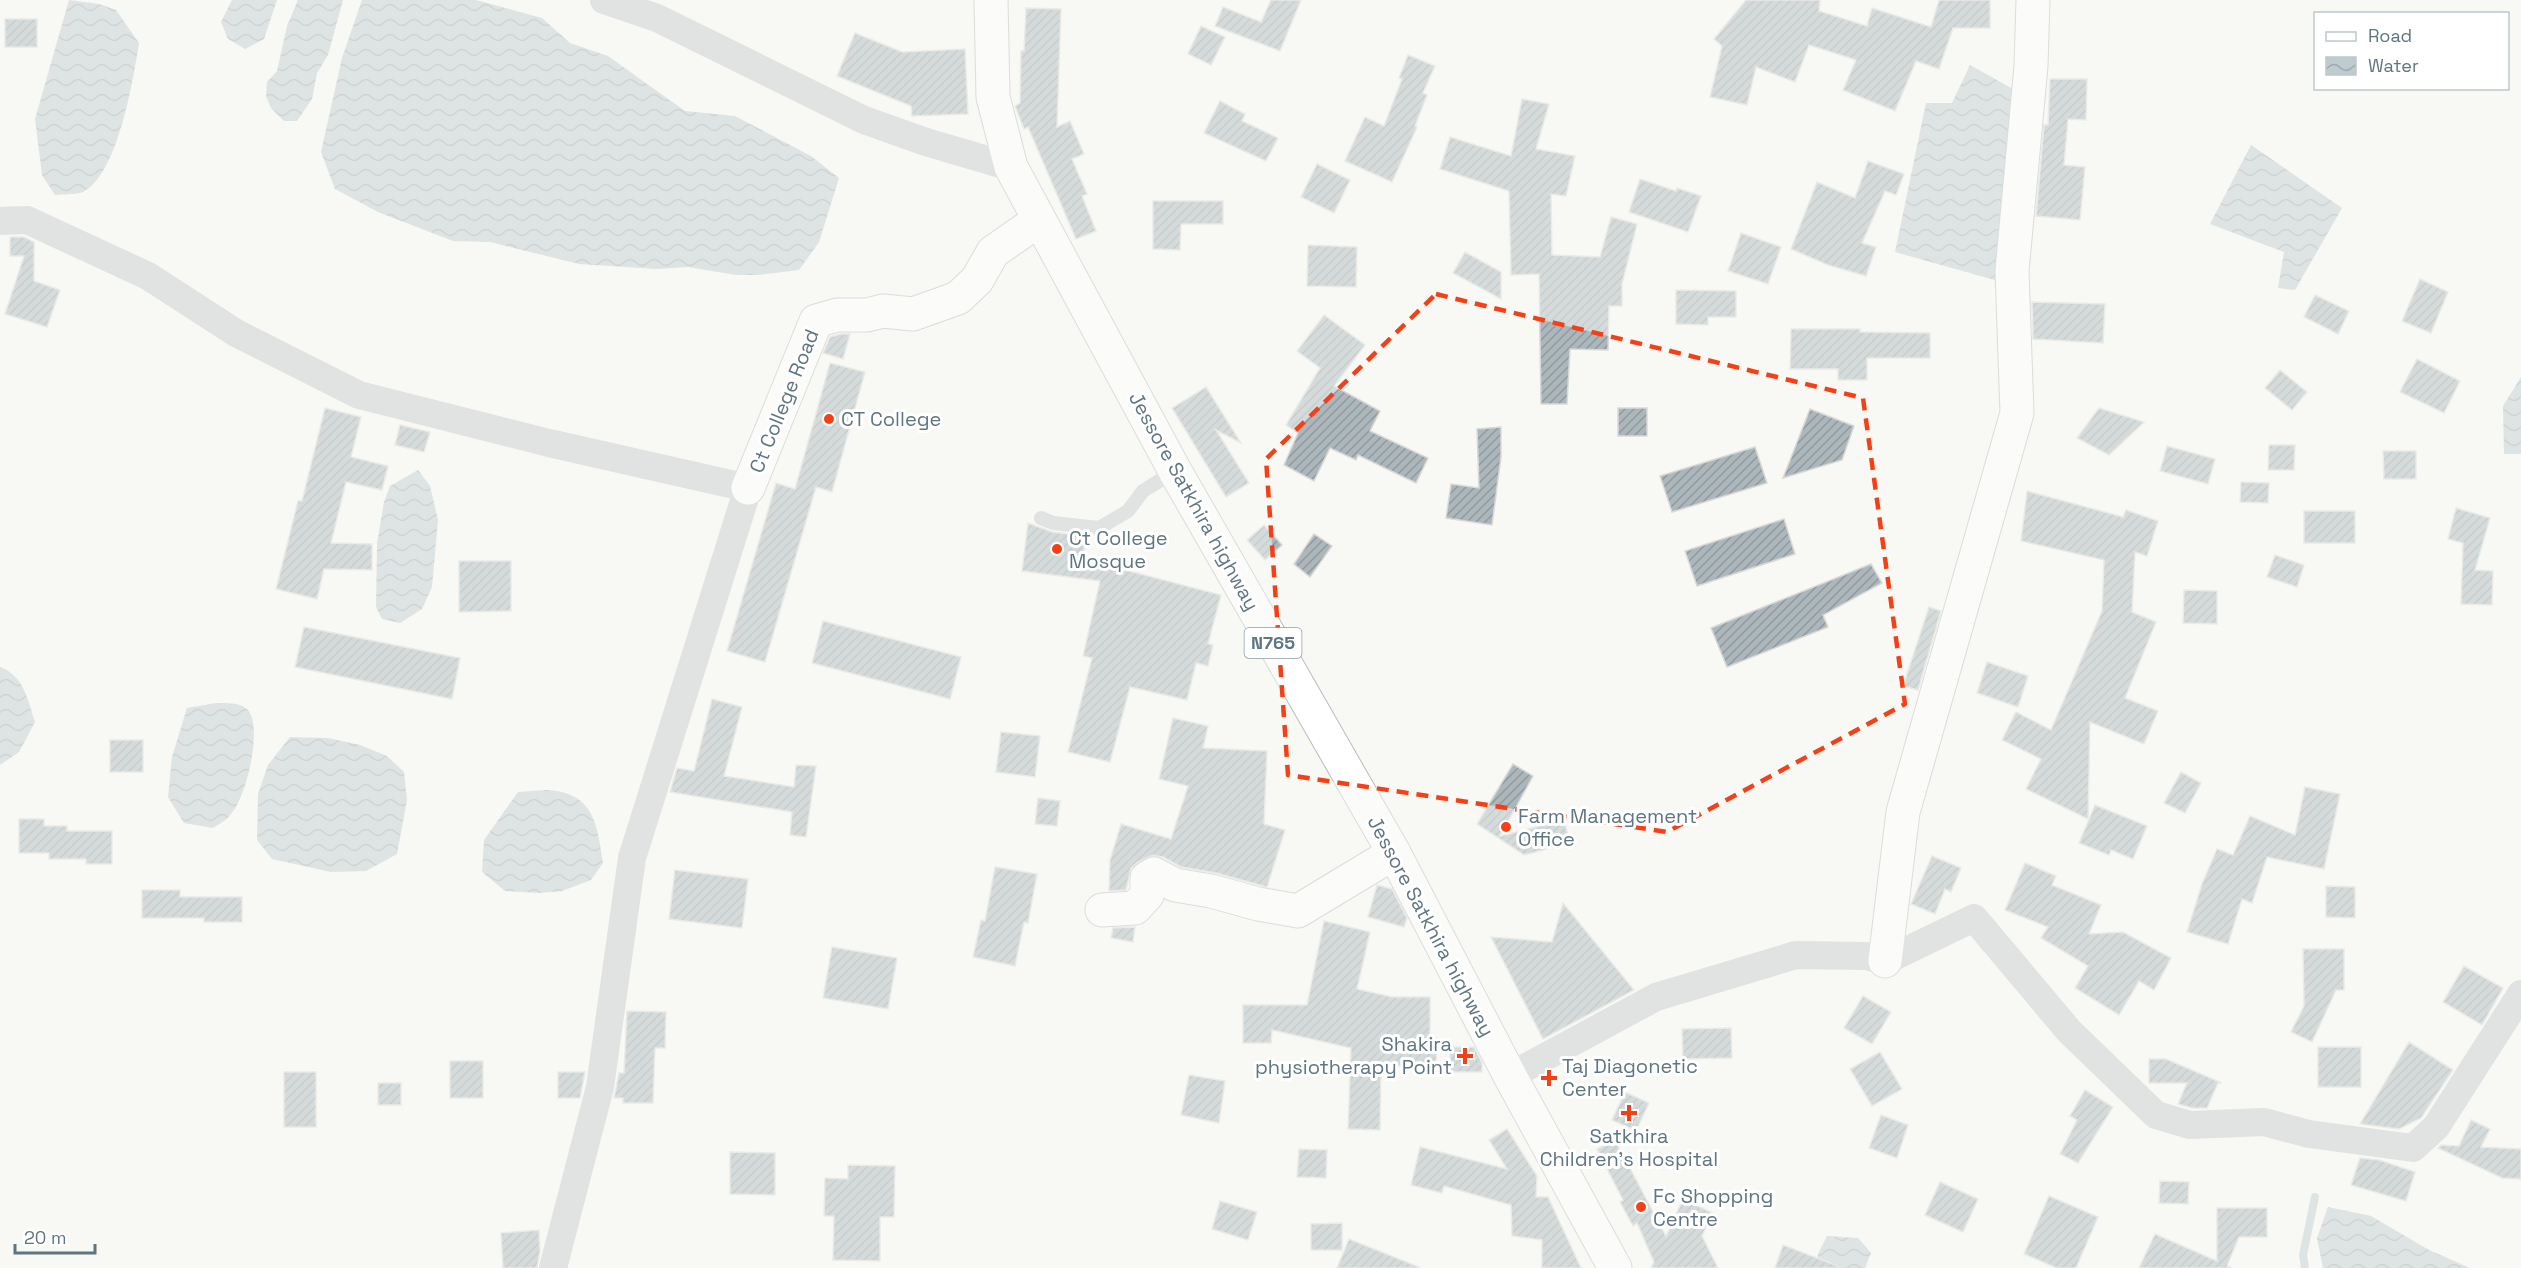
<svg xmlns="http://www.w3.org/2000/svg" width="2521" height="1268" viewBox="0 0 2521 1268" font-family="'Space Grotesk',sans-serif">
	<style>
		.water { fill: url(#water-waves) }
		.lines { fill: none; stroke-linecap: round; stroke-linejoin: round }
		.stream { stroke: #becbcf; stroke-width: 8 }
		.building { fill: url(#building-hatch); stroke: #d9d9d7; stroke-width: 1.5 }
		.secondary-casing { stroke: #b6bdc1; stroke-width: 35 }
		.highway-casing { stroke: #b9bdc0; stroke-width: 35 }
		.lane { stroke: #c4cacd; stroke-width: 14 }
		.street { stroke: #c4cacd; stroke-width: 28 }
		.secondary { stroke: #fff; stroke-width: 33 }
		.highway { stroke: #fff; stroke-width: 33 }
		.marked { fill: none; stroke: #f54017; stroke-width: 4.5; stroke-dasharray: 12 8; stroke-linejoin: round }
		.poi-dot { fill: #f54017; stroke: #fff; stroke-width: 2 }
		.labels { text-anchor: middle; stroke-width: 6; stroke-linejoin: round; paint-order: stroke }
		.shield { fill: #fff; stroke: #8f9ea8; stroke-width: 1.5 }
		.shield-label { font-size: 18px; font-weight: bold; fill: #5f7582 }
		.street-label { font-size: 20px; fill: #5f7582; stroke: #fff }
		.poi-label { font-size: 20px; fill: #5f7582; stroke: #fff; text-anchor: start }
	</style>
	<defs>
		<pattern id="water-waves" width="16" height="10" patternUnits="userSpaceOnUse" patternTransform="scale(1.5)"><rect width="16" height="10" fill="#becbcf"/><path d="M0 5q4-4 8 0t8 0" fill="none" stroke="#9ea9ad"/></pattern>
		<pattern id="building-hatch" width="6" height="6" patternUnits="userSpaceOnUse" patternTransform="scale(1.5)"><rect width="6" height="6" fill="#acb7bc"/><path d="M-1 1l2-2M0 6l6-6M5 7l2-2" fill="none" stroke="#8f999e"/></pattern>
	</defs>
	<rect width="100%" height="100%" fill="#f8f8f4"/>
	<g class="water">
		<path d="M69,0L99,4L116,10L139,43C133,80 118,174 83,192C75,195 63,194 55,195L42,175L35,119Z"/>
		<polygon points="232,0 277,0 264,39 245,49 228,39 221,22"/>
		<polygon points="298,0 343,0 328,55 317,73 312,99 297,121 284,121 271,108 266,96 267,82 277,71 287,26"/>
		<polygon points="362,0 476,0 542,18 570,43 608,56 685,111 735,116 811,156 839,178 819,242 799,270 758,275 736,275 688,267 656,269 579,264 490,242 453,241 378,212 335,189 321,152 342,58"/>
		<polygon points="1970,65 2022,94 2002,282 1895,252 1926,103 1952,103"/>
		<polygon points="2251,145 2342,208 2295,290 2278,288 2284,252 2210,224"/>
		<polygon points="2521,377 2521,454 2504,454 2503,406"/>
		<polygon points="418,470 430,486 438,520 432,587 422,609 400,623 382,619 376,607 377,544 384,502 390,486"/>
		<path d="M0,667C24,676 28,700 35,722L19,752L0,765Z"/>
		<path d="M216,703C225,703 239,702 247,709C264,726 246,798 231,814C227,820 219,824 213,828L184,823L168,797L172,757L187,708Z"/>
		<polygon points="290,737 328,738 360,745 387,756 404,772 407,800 397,854 366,871 331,872 272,859 257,840 258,794 268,765"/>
		<path d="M547,790C594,793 597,823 603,863L591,880L562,891L540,893L505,891L482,872L484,840L518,792Z"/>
		<polygon points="2328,1207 2371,1216 2429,1250 2470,1268 2323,1268 2317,1238"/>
		<polygon points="1827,1236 1858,1238 1871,1253 1865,1268 1817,1268 1818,1254"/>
	</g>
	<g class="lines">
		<polyline class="stream" points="2305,1268 2303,1255 2315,1197"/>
	</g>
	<g class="building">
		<polygon points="1271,0 1301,0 1280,51 1215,26 1223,7 1261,22"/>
		<polygon points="1746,0 1820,0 1819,11 1867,26 1872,8 1931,27 1939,0 1990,0 1990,28 1953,28 1939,69 1916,61 1895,111 1843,90 1856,60 1809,45 1795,82 1756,67 1747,105 1710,97 1722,46 1714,39"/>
		<polygon points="1026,8 1061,9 1057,127 1070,121 1084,154 1072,159 1087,194 1082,196 1096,231 1076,239 1028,127 1024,129 1015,106 1020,103 1021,51 1024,51"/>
		<rect x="5" y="19" width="32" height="28"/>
		<polygon points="1201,26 1225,37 1211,65 1188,54"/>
		<polygon points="855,33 902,52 965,49 968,114 912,116 911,106 837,76"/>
		<polygon points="1408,55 1435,66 1423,93 1427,95 1415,126 1417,127 1392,182 1345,161 1365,117 1384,126 1402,79 1399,78"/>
		<polygon points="2050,79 2087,79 2086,120 2068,119 2064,165 2085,167 2080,220 2036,216 2044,125 2048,125"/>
		<polygon points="1522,99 1549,104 1536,149 1575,156 1566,196 1551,194 1552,255 1600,257 1611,217 1637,224 1622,284 1622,306 1609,306 1608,350 1570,349 1567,404 1541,404 1539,274 1511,275 1509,191 1440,169 1450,137 1511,156"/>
		<polygon points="1220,101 1245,114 1242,121 1278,138 1266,161 1204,133"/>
		<polygon points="1868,161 1904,174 1896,195 1885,191 1862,243 1876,247 1866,276 1828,265 1791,249 1817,182 1855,198"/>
		<polygon points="1317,164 1350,180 1334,213 1301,197"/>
		<polygon points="1640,179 1676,191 1677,188 1701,196 1688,232 1629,212"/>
		<polygon points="1153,201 1223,201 1223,224 1181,224 1180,250 1153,249"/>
		<polygon points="1741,233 1781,247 1768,284 1728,271"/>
		<polygon points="10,237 24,237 34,242 34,281 60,290 47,327 5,314 24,256 10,256"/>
		<polygon points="1308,245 1357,247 1356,287 1307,286"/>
		<polygon points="1465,252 1501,272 1501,299 1453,273"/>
		<polygon points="2420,279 2448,292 2431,333 2402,321"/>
		<polygon points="1676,290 1736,291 1736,317 1708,317 1708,325 1676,324"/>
		<polygon points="2315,295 2349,311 2338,334 2304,317"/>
		<polygon points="2032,302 2105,304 2103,343 2033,339"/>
		<polygon points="1324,315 1365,345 1334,386 1380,411 1370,431 1428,458 1416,483 1358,455 1356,460 1330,448 1314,481 1284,465 1298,433 1286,425 1320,368 1297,351"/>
		<polygon points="1791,329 1860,329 1860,332 1930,333 1930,358 1867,358 1867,380 1838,380 1838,369 1790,369"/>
		<polygon points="840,334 850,334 843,359 823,353 830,337"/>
		<polygon points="2417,359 2460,381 2444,413 2400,392"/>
		<polygon points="830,363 865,372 832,492 816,487 765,662 727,651 776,483 795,489"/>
		<polygon points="2280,370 2307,392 2292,410 2265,388"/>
		<polygon points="1206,387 1241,443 1216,430 1249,483 1226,497 1172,408"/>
		<polygon points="325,408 361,417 351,457 388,466 382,490 346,482 331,543 372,544 372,570 324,569 317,599 276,589 298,501 302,501"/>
		<rect x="1618" y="408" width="29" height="28"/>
		<polygon points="2099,408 2144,422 2109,455 2077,438"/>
		<polygon points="1810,409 1854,426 1842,460 1783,478"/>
		<polygon points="400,425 430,432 424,452 395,445"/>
		<polygon points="1501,427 1501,457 1492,525 1446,518 1451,484 1479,488 1477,429"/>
		<polygon points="2269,445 2295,445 2294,470 2268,470"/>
		<polygon points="2167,446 2215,459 2208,484 2160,471"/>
		<polygon points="1755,447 1767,483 1672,512 1660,476"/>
		<polygon points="2383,451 2416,451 2416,479 2384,479"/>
		<polygon points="2241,482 2269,483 2268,503 2240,502"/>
		<polygon points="2027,491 2123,517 2126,510 2158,521 2147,556 2135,552 2132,612 2156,622 2125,698 2158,711 2144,744 2090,722 2088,819 2026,789 2041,759 2002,740 2016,712 2051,730 2102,611 2104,560 2021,541"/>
		<polygon points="2456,508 2490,518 2475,570 2493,571 2492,605 2461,604 2463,543 2448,539"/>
		<rect x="2304" y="511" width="51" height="32"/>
		<polygon points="1784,519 1795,554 1697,586 1685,551"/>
		<polygon points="1028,523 1052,532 1086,536 1083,559 1221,595 1208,644 1213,645 1208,666 1196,663 1187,700 1130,687 1110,762 1068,752 1092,658 1083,656 1100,581 1022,571"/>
		<polygon points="1264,525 1282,545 1265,560 1247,540"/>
		<polygon points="1314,534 1332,546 1310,577 1294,564"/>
		<polygon points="2275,555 2304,565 2297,587 2267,577"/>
		<polygon points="459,561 511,561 511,611 459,612"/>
		<polygon points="1871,564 1882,583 1823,615 1828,627 1727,667 1711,628"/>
		<polygon points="2184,590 2217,591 2217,624 2183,623"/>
		<polygon points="1929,607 1941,611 1918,690 1903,686"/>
		<polygon points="823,621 961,657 950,699 812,663"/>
		<polygon points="304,627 460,658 452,699 295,667"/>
		<polygon points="1987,662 2028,676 2018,707 1977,693"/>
		<polygon points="712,699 742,707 724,776 794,787 796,765 816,766 806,837 790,835 792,812 670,792 677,768 694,771"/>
		<polygon points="1173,718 1208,726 1203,748 1267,751 1264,824 1285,830 1267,887 1216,873 1181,867 1163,857 1153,855 1138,862 1131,868 1126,890 1109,891 1110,860 1121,824 1171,839 1188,786 1159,779"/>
		<polygon points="1001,732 1040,736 1035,777 996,772"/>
		<rect x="110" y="740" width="33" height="32"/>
		<polygon points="1513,764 1533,776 1500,836 1564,820 1570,843 1524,855 1477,824"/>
		<polygon points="2181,772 2201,783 2185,813 2164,803"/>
		<polygon points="2305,787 2340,794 2324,869 2267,857 2252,903 2242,899 2228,944 2187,932 2202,884 2217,849 2233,855 2250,816 2295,835"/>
		<polygon points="1038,798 1060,801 1057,826 1035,824"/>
		<polygon points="2095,805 2147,826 2133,859 2111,850 2109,855 2079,843"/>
		<polygon points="19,819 44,819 44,826 67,826 67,831 112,831 112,864 86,864 86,859 49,859 49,853 19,853"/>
		<polygon points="1932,856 1961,868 1951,892 1945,889 1935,914 1911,904"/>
		<polygon points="2025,863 2056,876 2052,885 2101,905 2089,934 2123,932 2171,958 2154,990 2139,981 2119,1015 2075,988 2088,966 2041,938 2048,927 2005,910"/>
		<polygon points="995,867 1037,874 1028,923 1024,922 1015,966 973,957 981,920 985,921"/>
		<polygon points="675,870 748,879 742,928 669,919"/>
		<polygon points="1377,885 1392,889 1407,918 1404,927 1368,917"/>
		<polygon points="2326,886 2355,887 2355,918 2326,917"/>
		<polygon points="142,890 180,890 180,897 242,897 242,922 204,922 204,918 142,918"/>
		<polygon points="1563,903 1634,990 1543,1039 1491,937 1552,942"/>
		<polygon points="1324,921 1370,932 1357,989 1392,997 1430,997 1430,1038 1437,1038 1436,1066 1381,1066 1380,1130 1348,1129 1351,1048 1272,1030 1271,1043 1243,1043 1243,1005 1307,1005"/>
		<polygon points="1135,927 1133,942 1111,938 1113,928"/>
		<polygon points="832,947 897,958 888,1009 823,998"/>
		<polygon points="2303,949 2344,949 2344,990 2336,990 2312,1042 2291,1032 2304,1006"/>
		<polygon points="2464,966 2503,988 2482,1025 2443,1002"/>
		<polygon points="1863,996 1891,1012 1872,1044 1844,1028"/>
		<polygon points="627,1011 666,1012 665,1048 655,1048 653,1103 623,1103 623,1098 614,1098 619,1073 624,1073"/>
		<polygon points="1731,1028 1732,1058 1683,1059 1682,1029"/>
		<polygon points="2409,1042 2453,1070 2421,1118 2399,1129 2360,1124"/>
		<polygon points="1450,1047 1474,1047 1482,1063 1482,1072 1450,1072"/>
		<rect x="2318" y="1047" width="43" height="40"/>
		<polygon points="1880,1052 1902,1089 1872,1106 1850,1069"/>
		<polygon points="2149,1059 2166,1059 2222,1083 2218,1083 2207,1108 2192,1108 2178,1104 2187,1083 2149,1083"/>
		<rect x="450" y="1061" width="33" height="37"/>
		<rect x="284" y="1072" width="32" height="55"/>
		<polygon points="558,1072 585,1072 580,1098 558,1098"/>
		<polygon points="1189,1075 1225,1081 1219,1123 1181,1115"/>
		<rect x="378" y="1083" width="23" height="22"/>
		<polygon points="2085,1090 2113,1107 2078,1163 2060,1154 2077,1120 2070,1116"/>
		<polygon points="1625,1092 1649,1103 1636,1131 1612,1120"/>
		<polygon points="1881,1115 1908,1125 1897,1158 1869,1148"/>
		<polygon points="2471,1120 2490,1129 2481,1147 2521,1149 2521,1179 2502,1178 2438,1148 2441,1145 2459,1146"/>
		<polygon points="1507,1129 1537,1176 1536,1197 1548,1197 1581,1268 1542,1268 1542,1240 1512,1236 1511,1205 1444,1186 1442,1193 1411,1185 1420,1147 1507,1169 1489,1140"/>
		<polygon points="1615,1140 1666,1236 1683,1199 1713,1213 1702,1236 1718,1268 1651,1268 1654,1262 1637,1223 1633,1226 1620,1202 1623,1200 1597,1149"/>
		<polygon points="1299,1149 1327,1150 1326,1178 1297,1177"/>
		<polygon points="730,1152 775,1153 775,1195 730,1194"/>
		<polygon points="2360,1158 2379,1160 2415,1172 2406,1201 2351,1185"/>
		<polygon points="848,1165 895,1166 894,1217 880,1217 880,1261 833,1260 834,1216 824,1216 825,1178 848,1179"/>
		<polygon points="2160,1181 2189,1182 2188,1204 2159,1203"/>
		<polygon points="1940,1182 1978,1199 1963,1232 1925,1215"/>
		<polygon points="2049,1196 2098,1217 2076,1268 2057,1268 2024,1254"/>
		<polygon points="1220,1201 1257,1212 1248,1240 1212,1229"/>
		<polygon points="2217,1208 2267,1208 2267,1237 2239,1237 2227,1266 2232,1268 2139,1268 2155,1234 2217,1261"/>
		<polygon points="1342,1223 1342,1250 1311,1250 1311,1224"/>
		<polygon points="539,1230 540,1251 537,1268 503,1268 501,1233"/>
		<polygon points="1349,1239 1419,1267 1418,1268 1337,1268"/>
		<polygon points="1783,1245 1838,1266 1838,1268 1775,1268"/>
	</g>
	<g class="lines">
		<g class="secondary-casing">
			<g id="secondary">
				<polyline points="748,488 816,321 837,315 867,315 883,311 913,314 958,298 977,280 993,252 1039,220"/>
				<polyline points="1102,910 1135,908 1147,895 1147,878 1154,874 1175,885 1211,891 1258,904 1298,911 1394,853"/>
				<polyline points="1885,961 1903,812 2017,413 2012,271 2031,66 2033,0"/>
			</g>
		</g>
		<g class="highway-casing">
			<polyline id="highway" points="991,0 993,97 1011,167 1175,471 1394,853 1510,1076 1615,1268"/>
		</g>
		<polyline class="lane" points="1041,518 1053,523 1099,528 1128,511 1143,491 1175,471"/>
		<g class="street">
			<polyline points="604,0 657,18 864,120 926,142 1011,167"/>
			<polyline points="0,221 27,220 148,276 236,333 359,395 549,443 748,488 632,858 600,1087 553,1268"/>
			<polyline points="1510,1076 1656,997 1796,955 1866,956 1885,961 1974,918 2069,1031 2156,1115 2190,1125 2264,1122 2309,1134 2413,1148 2436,1127 2521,994"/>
		</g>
		<use href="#secondary" class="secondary"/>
		<use href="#highway" class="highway"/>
	</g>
	<path d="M0 0H2521V1268H0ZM1436,294L1863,398L1905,704L1667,832L1288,775L1266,459Z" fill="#f8f8f4" fill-opacity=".55" fill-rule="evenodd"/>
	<path class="marked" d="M1436,294L1863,398L1905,704L1667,832L1288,775L1266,459Z"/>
	<g class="poi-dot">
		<circle cx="829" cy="419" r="6"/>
		<circle cx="1057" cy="549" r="6"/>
		<circle cx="1506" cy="827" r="6"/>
		<path d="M1462 1047h6v6h6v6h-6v6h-6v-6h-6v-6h6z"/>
		<path d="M1546 1069h6v6h6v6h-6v6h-6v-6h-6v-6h6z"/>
		<path d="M1626 1104h6v6h6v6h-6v6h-6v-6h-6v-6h6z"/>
		<circle cx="1641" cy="1207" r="6"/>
	</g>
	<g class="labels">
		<rect class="shield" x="1244.5" y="628" width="57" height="30" rx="4.5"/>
		<g class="shield-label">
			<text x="1273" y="649">N765</text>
		</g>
		<g class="street-label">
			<text transform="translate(784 401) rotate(-68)" y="7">Ct College Road</text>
			<text transform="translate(1194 501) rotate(61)" y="7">Jessore Satkhira highway</text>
			<text transform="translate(1431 926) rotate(62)" y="7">Jessore Satkhira highway</text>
		</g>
		<g class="poi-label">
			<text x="841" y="426">CT College</text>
			<text x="1069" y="545">Ct College<tspan x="1069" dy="23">Mosque</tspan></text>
			<text x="1518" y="823">Farm Management<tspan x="1518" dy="23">Office</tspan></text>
			<text x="1452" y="1051" text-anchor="end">Shakira<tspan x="1452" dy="23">physiotherapy Point</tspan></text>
			<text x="1562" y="1073">Taj Diagonetic<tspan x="1562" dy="23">Center</tspan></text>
			<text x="1629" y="1143" text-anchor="middle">Satkhira<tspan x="1629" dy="23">Children’s Hospital</tspan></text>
			<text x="1653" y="1203">Fc Shopping<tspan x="1653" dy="23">Centre</tspan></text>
		</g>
	</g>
	<rect x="2314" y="12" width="195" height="78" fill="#ffffff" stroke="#bfc8cd" stroke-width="1.5"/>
	<rect x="2326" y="32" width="30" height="9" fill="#ffffff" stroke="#bfc8cd" stroke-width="1.5"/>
	<text x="2368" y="42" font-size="18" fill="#5f7582">Road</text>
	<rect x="2326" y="57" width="30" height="18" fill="url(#water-waves)" stroke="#bfc8cd" stroke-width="1.5"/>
	<text x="2368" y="72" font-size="18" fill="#5f7582">Water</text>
	<path d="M15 1244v9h80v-9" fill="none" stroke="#5f7582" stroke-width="3"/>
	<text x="24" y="1244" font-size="18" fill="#5f7582" stroke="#ffffff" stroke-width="4.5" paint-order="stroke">20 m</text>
</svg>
